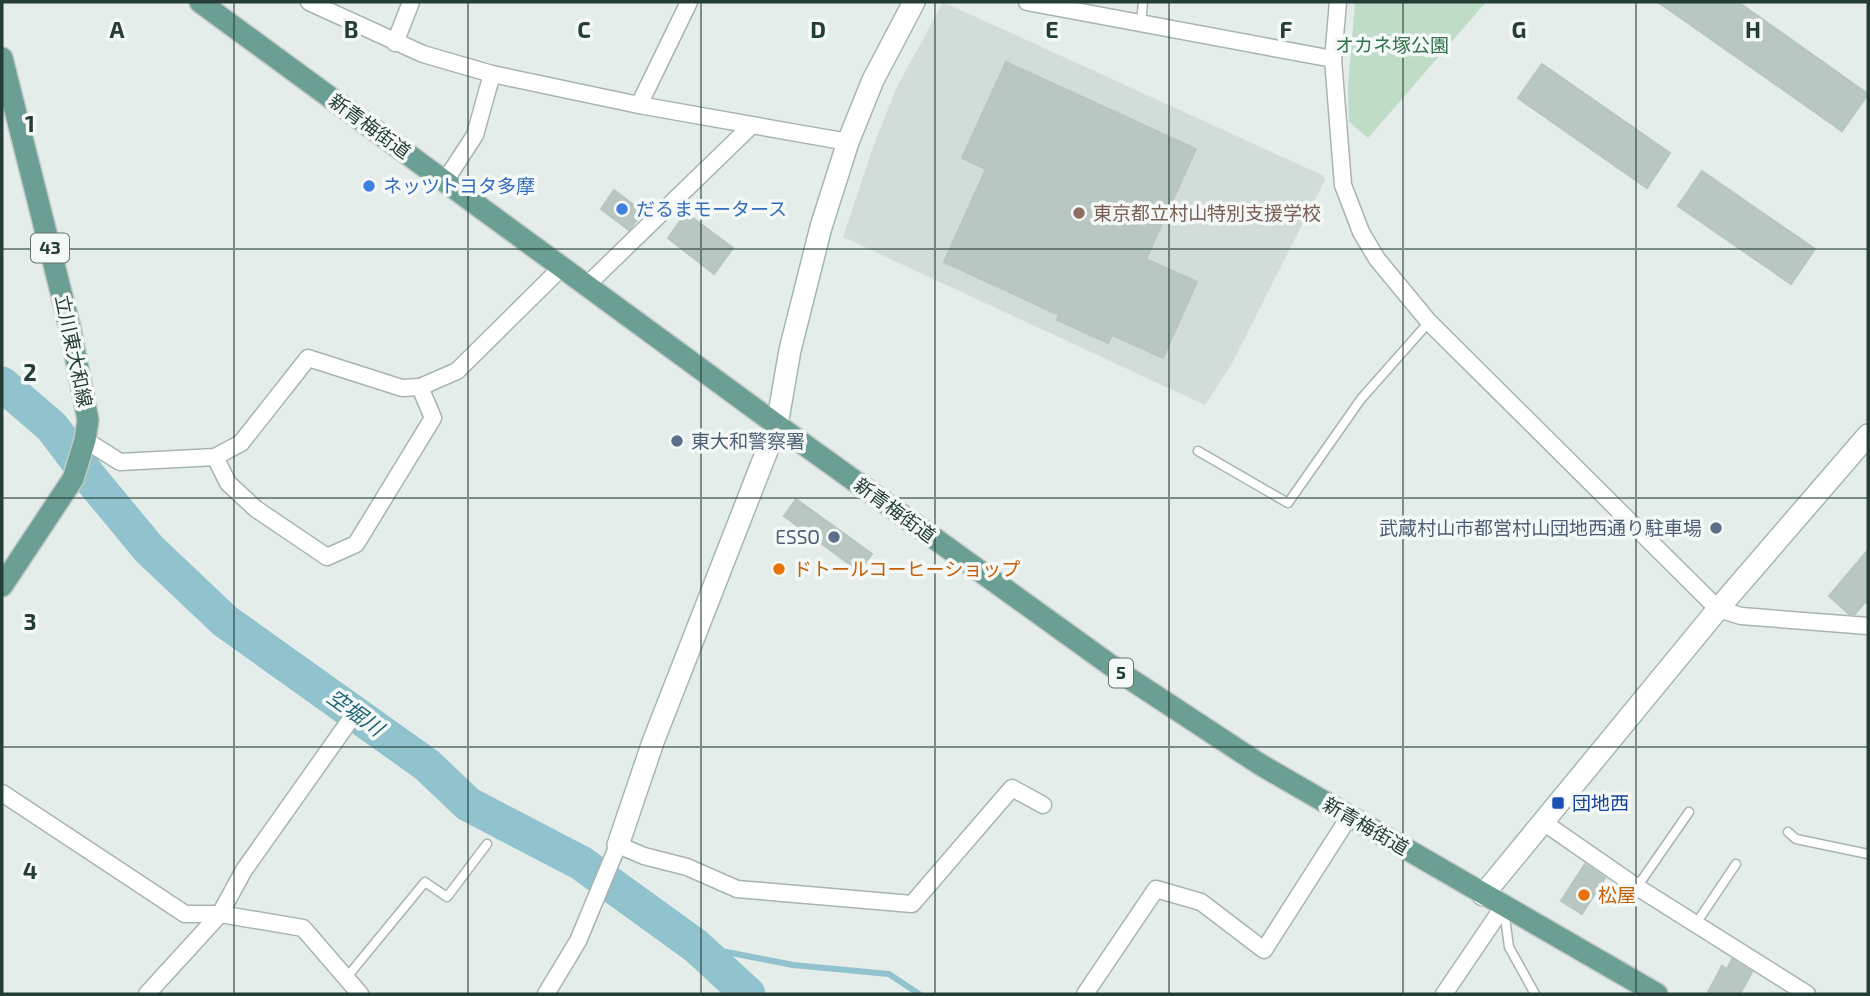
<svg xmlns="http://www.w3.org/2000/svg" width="1870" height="996" viewBox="0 0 1870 996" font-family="'Exo 2','Noto Sans JP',sans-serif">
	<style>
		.built { fill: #d2dcd8 }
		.green { fill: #bfdcc7 }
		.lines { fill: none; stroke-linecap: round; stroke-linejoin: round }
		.stream { stroke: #90c3cd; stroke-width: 6 }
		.river { stroke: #90c3cd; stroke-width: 35 }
		.building { fill: #b9c7c2; stroke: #b7c6c0; stroke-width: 2 }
		.lane-casing { stroke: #a7b5b0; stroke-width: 11 }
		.street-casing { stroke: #a7b5b0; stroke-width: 19 }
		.secondary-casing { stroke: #a3b8b1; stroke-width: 24 }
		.primary-casing { stroke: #c2c9c7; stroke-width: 24 }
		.lane { stroke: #fff; stroke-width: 8 }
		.street { stroke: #fff; stroke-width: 16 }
		.secondary { stroke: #fff; stroke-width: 21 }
		.primary { stroke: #6c9f93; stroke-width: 21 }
		.grid { fill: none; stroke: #253d37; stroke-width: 2; stroke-opacity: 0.55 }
		.shop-dot { fill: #3f7fe0; stroke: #f4f9f7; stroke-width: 2.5 }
		.education-dot { fill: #8d6e63; stroke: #f4f9f7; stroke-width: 2.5 }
		.service-dot { fill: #5c6f8a; stroke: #f4f9f7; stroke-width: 2.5 }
		.food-dot { fill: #e8710a; stroke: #f4f9f7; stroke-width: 2.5 }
		.transit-dot { fill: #1a4fb4; stroke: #f4f9f7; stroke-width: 2.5 }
		.labels { text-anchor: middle; stroke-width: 7; stroke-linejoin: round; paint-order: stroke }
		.shield { fill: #f4f9f7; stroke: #637571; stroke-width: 2 }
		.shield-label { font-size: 18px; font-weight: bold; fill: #253d37 }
		.park-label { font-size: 19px; fill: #31714b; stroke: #f4f9f7 }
		.street-label { font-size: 19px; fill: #253d37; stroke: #f4f9f7 }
		.shop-label { font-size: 19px; fill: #366cbe; stroke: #f4f9f7; text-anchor: start }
		.education-label { font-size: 19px; fill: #785e54; stroke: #f4f9f7; text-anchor: start }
		.service-label { font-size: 19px; fill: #4e5e75; stroke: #f4f9f7; text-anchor: end }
		.food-label { font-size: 19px; fill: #c56008; stroke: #f4f9f7; text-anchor: start }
		.transit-label { font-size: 19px; fill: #164399; stroke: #f4f9f7; text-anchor: start }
		.water-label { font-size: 21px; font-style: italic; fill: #226675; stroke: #f4f9f7 }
		.grid-label { font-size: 23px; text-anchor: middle; font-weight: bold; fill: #253d37; stroke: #f4f9f7; stroke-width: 7; stroke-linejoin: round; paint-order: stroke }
	</style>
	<rect width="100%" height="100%" fill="#e4ede9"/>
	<polygon class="built" points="943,2 1324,176 1325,180 1231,365 1205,405 843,237 874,144 896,89"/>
	<polygon class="green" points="1355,2 1486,2 1368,138 1349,122 1348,87"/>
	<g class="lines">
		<polyline class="stream" points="696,946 793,965 889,974 919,994"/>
		<polyline class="river" points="2,384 52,427 91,479 149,549 225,621 427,765 468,804 581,863 696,946 748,994"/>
	</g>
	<g class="building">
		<polygon points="1658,2 1738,2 1868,94 1842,131"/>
		<polygon points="1006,62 1196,149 1146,259 1197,282 1163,358 1112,335 1108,343 1057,320 1059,315 944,262 986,169 962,158"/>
		<polygon points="1542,64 1670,153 1647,188 1518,98"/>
		<polygon points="1702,171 1815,249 1791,284 1678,206"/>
		<polygon points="614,190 643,212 629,230 601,209"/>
		<polygon points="686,213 733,248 714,274 668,238"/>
		<polygon points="796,499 872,554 859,571 784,516"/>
		<polygon points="1868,550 1868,599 1855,614 1849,614 1829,596"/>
		<polygon points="1585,864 1605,878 1582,914 1561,901"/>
		<polygon points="1732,959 1752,972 1740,994 1707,994 1722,966 1727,969"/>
	</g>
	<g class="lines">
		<g class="lane-casing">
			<g id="lane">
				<polyline points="1141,23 1143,2"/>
				<polyline points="1198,451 1288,503 1361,399 1429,322"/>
				<polyline points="1788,832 1796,839 1868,854"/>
				<polyline points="1637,887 1689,812"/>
				<polyline points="1504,910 1509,947 1535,994"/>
				<polyline points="1695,925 1736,864"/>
				<polyline points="347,977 425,882 447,897 487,844"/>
			</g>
		</g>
		<g class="street-casing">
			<g id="street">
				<polyline points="309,2 423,54 492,74 639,105 848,142"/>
				<polyline points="1027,2 1333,59"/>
				<polyline points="1338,2 1333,59 1343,185 1361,232 1377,259 1429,322 1718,609 1741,616 1868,626"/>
				<polyline points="395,43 411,2"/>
				<polyline points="639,105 689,2"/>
				<polyline points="445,181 475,135 492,74"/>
				<polyline points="587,285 751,126"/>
				<polyline points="85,440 120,462 215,457 241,443 308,358 402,388 420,387 457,371 562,267"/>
				<polyline points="215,457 228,483 256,509 327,557 356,544 433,418 420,387"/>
				<polyline points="2,793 185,914 220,914 303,928 360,994"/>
				<polyline points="1543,822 1637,887 1807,994"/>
				<polyline points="147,994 220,914 244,870 348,723"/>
				<polyline points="546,994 578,941 618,845 644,856 687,867 737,889 912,904 1012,788 1043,805"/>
				<polyline points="1085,994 1156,889 1201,902 1264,950 1349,817"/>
				<polyline points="1444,994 1503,907"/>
			</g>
		</g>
		<g class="secondary-casing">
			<g id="secondary">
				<polyline points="618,845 653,742 777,425 790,350 821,227 848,142 873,80 914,2"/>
				<polyline points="1483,895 1718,609 1868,435"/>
			</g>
		</g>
		<g class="primary-casing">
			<g id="primary">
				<polyline points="200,2 777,425 1127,677 1261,765 1657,994"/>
				<polyline points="2,58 70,328 88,420 85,440 73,479 2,586"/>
			</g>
		</g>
		<use href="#lane" class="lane"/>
		<use href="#street" class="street"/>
		<use href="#secondary" class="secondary"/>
		<use href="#primary" class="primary"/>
	</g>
	<path class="grid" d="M234,2V994M468,2V994M701,2V994M935,2V994M1169,2V994M1403,2V994M1636,2V994M2,249H1868M2,498H1868M2,747H1868"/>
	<g class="shop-dot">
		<circle cx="369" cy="186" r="7"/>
		<circle cx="622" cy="209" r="7"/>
	</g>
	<circle class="education-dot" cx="1079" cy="213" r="7"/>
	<g class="service-dot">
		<circle cx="677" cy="441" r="7"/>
		<circle cx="1716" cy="528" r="7"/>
		<circle cx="834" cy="537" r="7"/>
	</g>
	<g class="food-dot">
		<circle cx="779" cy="569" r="7"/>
		<circle cx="1584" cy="895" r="7"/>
	</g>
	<rect class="transit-dot" x="1551" y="796" width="14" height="14" rx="3.5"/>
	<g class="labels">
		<g class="shield">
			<rect x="31" y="233.5" width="38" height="29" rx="5"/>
			<rect x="1109" y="658.5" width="24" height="29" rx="5"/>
		</g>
		<g class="shield-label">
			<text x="50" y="254">43</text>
			<text x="1121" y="679">5</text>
		</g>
		<g class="park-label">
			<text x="1392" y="52">オカネ塚公園</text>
		</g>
		<g class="street-label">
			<text transform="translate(370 126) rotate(36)" y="7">新青梅街道</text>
			<text transform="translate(74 351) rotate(78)" y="7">立川東大和線</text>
			<text transform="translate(895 510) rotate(36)" y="7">新青梅街道</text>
			<text transform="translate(1366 826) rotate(30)" y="7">新青梅街道</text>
		</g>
		<g class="shop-label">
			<text x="383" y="193">ネッツトヨタ多摩</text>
			<text x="636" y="216">だるまモータース</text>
		</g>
		<g class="education-label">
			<text x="1093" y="220">東京都立村山特別支援学校</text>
		</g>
		<g class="service-label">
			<text x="691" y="448" text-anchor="start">東大和警察署</text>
			<text x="1702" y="535">武蔵村山市都営村山団地西通り駐車場</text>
			<text x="820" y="544">ESSO</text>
		</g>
		<g class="food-label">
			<text x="793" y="576">ドトールコーヒーショップ</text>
			<text x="1598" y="902">松屋</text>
		</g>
		<g class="transit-label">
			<text x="1572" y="810">団地西</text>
		</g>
		<g class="water-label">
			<text transform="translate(355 713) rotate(36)" y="7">空堀川</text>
		</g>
	</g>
	<g class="grid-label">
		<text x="117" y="38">A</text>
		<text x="351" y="38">B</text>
		<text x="584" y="38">C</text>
		<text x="818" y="38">D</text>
		<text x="1052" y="38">E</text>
		<text x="1286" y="38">F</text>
		<text x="1519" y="38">G</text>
		<text x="1753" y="38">H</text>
		<text x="30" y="132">1</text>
		<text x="30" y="381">2</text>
		<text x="30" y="630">3</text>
		<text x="30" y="879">4</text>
	</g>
	<rect width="1870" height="996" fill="none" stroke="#253d37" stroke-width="7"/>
</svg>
